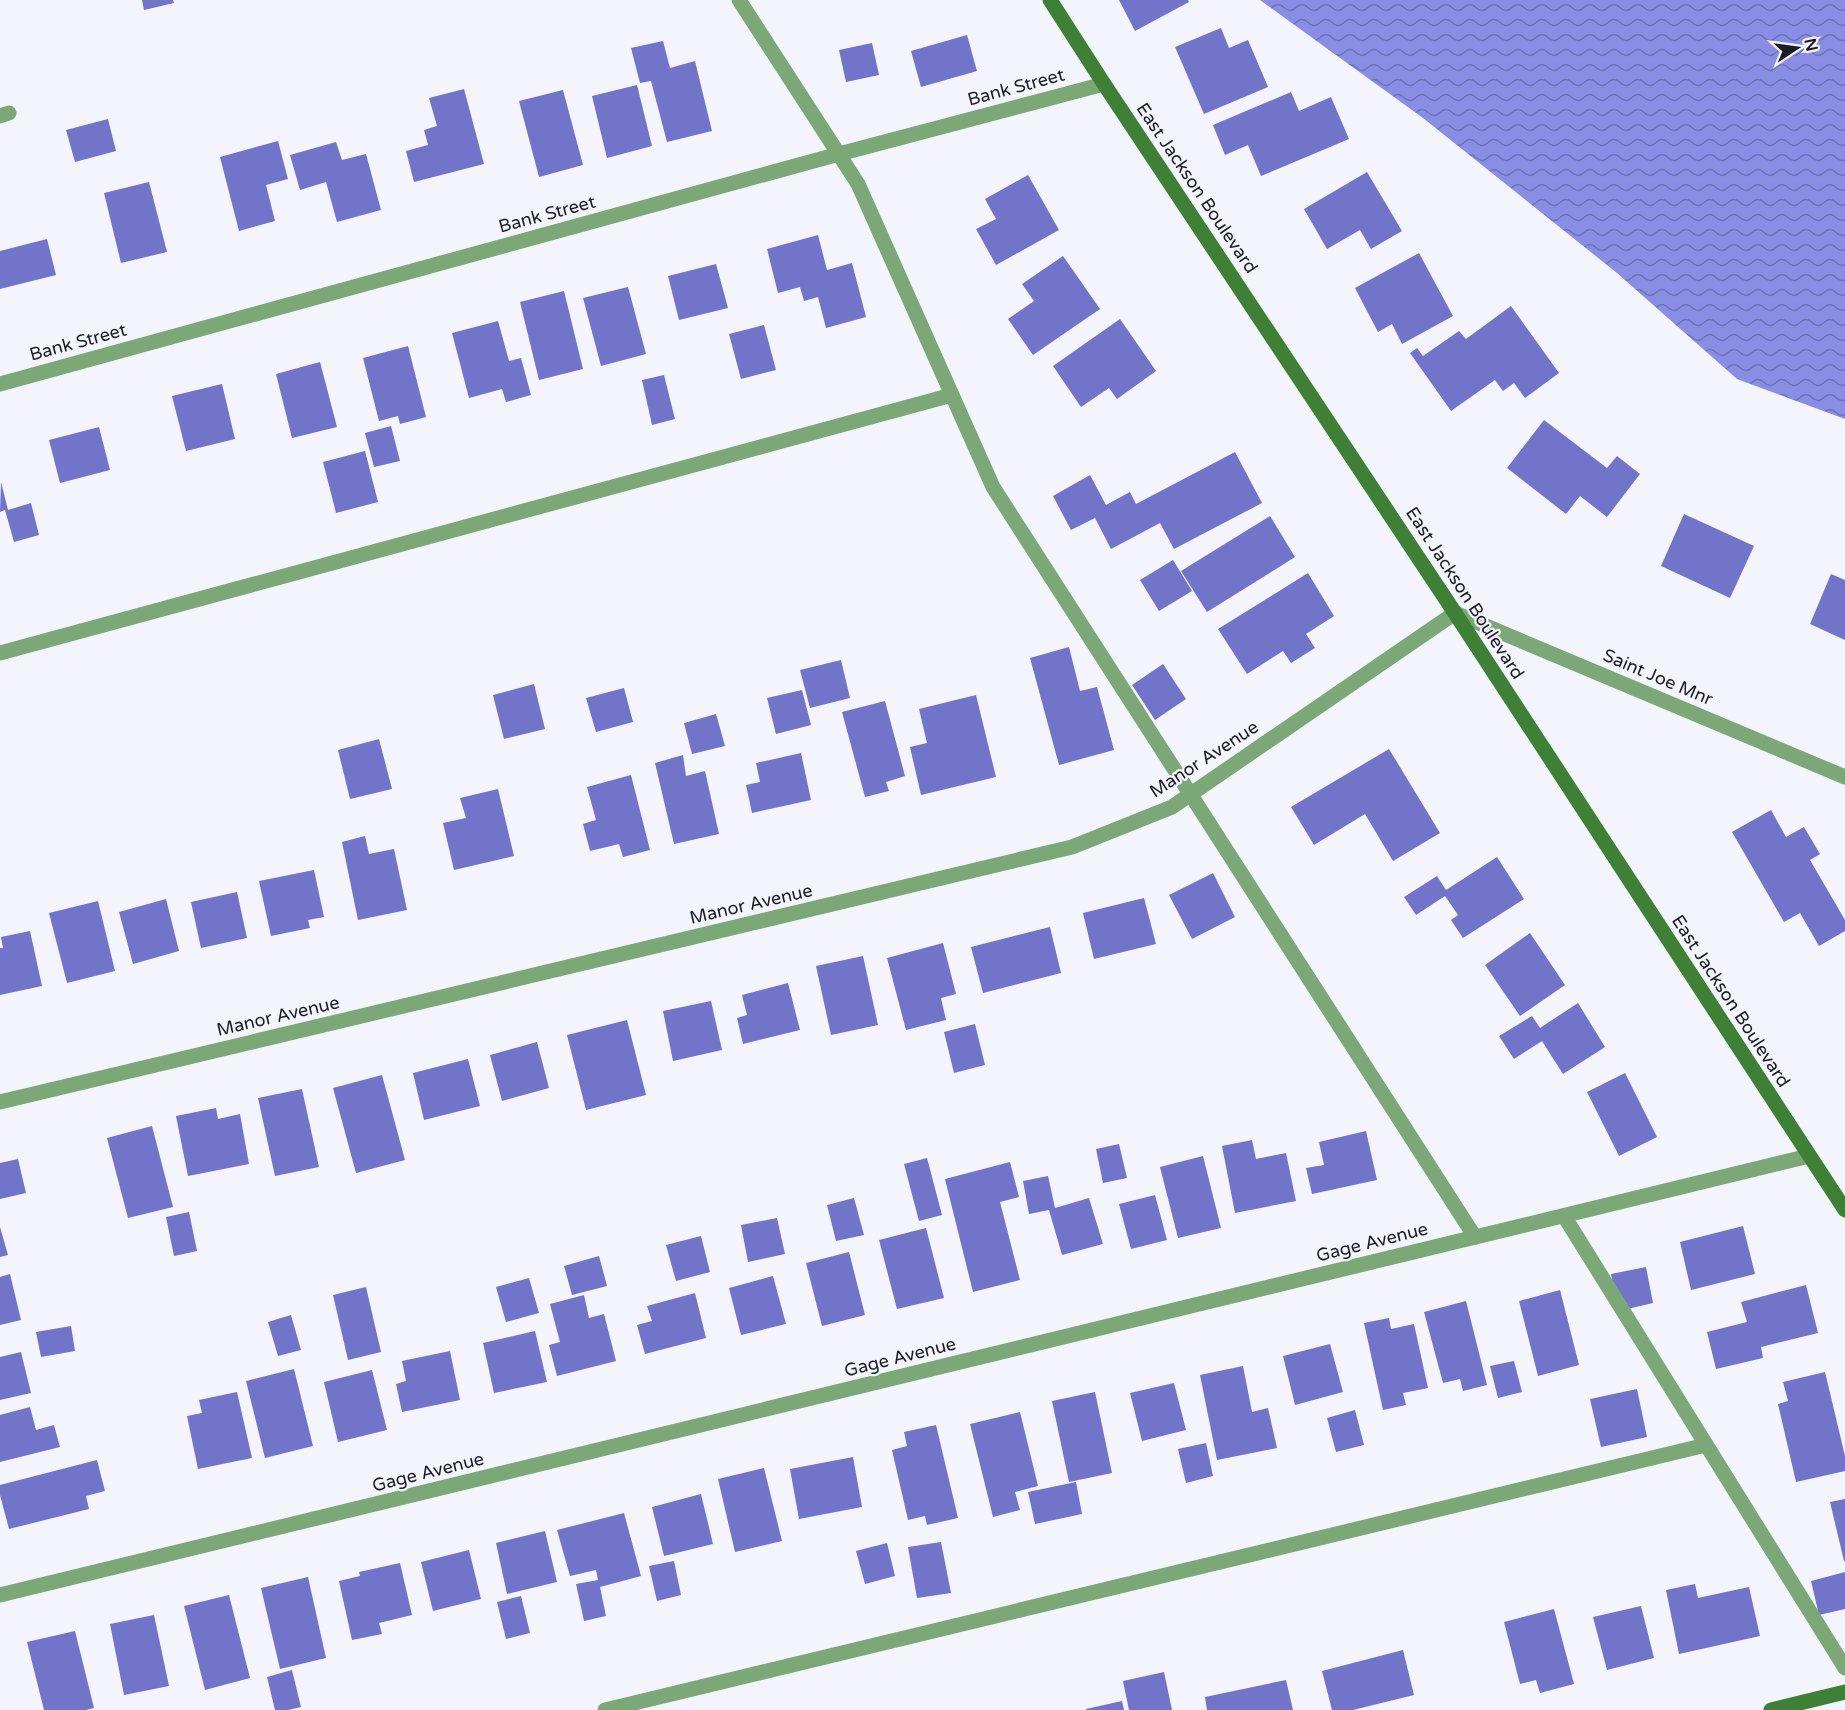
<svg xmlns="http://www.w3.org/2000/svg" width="1845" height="1710" viewBox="0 0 1845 1710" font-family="'Varela Round',sans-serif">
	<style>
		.water { fill: url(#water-waves) }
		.building { fill: #7174c9 }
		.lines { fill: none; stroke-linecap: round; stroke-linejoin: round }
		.lane { stroke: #7ca776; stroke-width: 15 }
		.street { stroke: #7ca776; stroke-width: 15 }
		.secondary { stroke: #3e8035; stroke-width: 15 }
		.labels { text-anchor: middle; stroke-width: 4.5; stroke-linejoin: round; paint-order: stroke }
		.street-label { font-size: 18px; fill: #1b1c23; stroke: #f3f4fc }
	</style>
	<defs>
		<pattern id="water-waves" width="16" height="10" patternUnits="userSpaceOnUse" patternTransform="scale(1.5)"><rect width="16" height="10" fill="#898de4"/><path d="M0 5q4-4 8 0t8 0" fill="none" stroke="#6f72b8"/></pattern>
	</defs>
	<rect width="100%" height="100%" fill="#f3f4fc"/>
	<polygon class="water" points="1260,0 1845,0 1845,419 1737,379 1617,273 1423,118"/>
	<g class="building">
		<polygon points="142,0 173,0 174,3 144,10"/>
		<polygon points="1119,0 1188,0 1189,2 1135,31"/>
		<polygon points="1221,28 1229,48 1248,40 1268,87 1204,114 1175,47"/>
		<polygon points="967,35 977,71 921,87 911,51"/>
		<polygon points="663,41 670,68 695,61 712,131 667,142 651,81 640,83 631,48"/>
		<polygon points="872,43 879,75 846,82 839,50"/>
		<polygon points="637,85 652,146 607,158 592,96"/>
		<polygon points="464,89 484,164 414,182 406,151 428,145 424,130 437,126 429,98"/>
		<polygon points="563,90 583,165 539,177 519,101"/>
		<polygon points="1291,92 1299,111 1331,97 1349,139 1261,176 1248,145 1225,155 1213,125"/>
		<polygon points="108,119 116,151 75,162 66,130"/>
		<polygon points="278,141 288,179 266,185 275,221 239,231 220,157"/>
		<polygon points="336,142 342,160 366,154 381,210 337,222 326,182 300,190 290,155"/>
		<polygon points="1367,172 1402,231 1371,249 1360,230 1327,249 1304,209"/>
		<polygon points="1028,175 1059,230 996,265 976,229 996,219 985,199"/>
		<polygon points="149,182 167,252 121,263 104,193"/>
		<polygon points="818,235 827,270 852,263 866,317 826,328 818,297 804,301 800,287 778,293 767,249"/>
		<polygon points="47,239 56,275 0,289 0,251"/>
		<polygon points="1419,253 1453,316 1402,344 1392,324 1378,332 1355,288"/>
		<polygon points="1063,256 1100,309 1033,355 1008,319 1034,301 1022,284"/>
		<polygon points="716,264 728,308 679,320 668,276"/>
		<polygon points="628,287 646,354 601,366 583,298"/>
		<polygon points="564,291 583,369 539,380 520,302"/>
		<polygon points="1511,306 1559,373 1525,398 1514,383 1503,391 1495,380 1451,411 1410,353 1417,348 1423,356 1459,331 1466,339"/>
		<polygon points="1120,319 1156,371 1117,399 1109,388 1081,407 1053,366"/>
		<polygon points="498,321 509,361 521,358 531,395 506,402 502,389 469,398 452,333"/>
		<polygon points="764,325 776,370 741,379 729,334"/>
		<polygon points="408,346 426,417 400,424 398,416 379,421 363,358"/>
		<polygon points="320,362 337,427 292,438 276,374"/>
		<polygon points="664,375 675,419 652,425 642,380"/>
		<polygon points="222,384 235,439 186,451 172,396"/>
		<polygon points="1544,420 1607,468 1617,456 1640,474 1607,517 1580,496 1566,514 1507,468"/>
		<polygon points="391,426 400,461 374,467 365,433"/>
		<polygon points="99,427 110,470 60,483 49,440"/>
		<polygon points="365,451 378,502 336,513 323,462"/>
		<polygon points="1235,452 1262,503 1174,549 1160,523 1111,549 1095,518 1071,530 1053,496 1090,475 1106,505 1130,492 1136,504"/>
		<polygon points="1,482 8,510 31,503 39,535 14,542 5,510 0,512"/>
		<polygon points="1684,514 1754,546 1730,598 1661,566"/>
		<polygon points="1270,516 1295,557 1207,612 1181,571"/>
		<polygon points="1173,560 1192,591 1159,611 1140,580"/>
		<polygon points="1308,573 1334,616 1306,634 1315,648 1291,663 1283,651 1247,674 1218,629"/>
		<polygon points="1831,574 1845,580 1845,640 1810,624"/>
		<polygon points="1069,647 1080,691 1097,687 1114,750 1059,765 1030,658"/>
		<polygon points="841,660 850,698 810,708 800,670"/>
		<polygon points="1163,664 1186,699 1155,720 1132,685"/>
		<polygon points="534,684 545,729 504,739 493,695"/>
		<polygon points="624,688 633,722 596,732 586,698"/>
		<polygon points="802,690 811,725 776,734 767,698"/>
		<polygon points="976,695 996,777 921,795 910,747 927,743 919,709"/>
		<polygon points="885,701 905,776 886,782 889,791 865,797 842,712"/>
		<polygon points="716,714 725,746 692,754 684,723"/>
		<polygon points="379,739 392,789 350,799 338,750"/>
		<polygon points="1389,749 1440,833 1393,861 1365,814 1314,845 1291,807"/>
		<polygon points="801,753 811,800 752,813 746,785 760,782 756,763"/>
		<polygon points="683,755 686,776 705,771 719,834 674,844 655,763"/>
		<polygon points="631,775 650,850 623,857 619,844 590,851 583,824 596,820 587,787"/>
		<polygon points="498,789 514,856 454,870 443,823 466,818 460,798"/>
		<polygon points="1771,810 1786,837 1804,827 1820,854 1810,860 1845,920 1845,931 1819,946 1800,913 1784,922 1732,832"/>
		<polygon points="365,836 369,854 394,849 407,910 358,920 342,842"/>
		<polygon points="1497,857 1524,899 1463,938 1451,920 1458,915 1445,896 1416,915 1404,897 1437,876 1446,890"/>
		<polygon points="314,870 324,917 308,920 310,928 271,936 259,881"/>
		<polygon points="1213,873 1235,917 1192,939 1169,895"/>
		<polygon points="237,892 247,938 201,948 191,902"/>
		<polygon points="1144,898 1156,944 1094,959 1083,913"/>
		<polygon points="166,899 179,951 133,964 119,912"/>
		<polygon points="98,901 115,971 67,983 49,913"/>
		<polygon points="1050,927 1061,973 983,993 971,947"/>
		<polygon points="30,931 42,986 0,995 0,948 3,948 1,937"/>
		<polygon points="1530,933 1565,985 1520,1016 1485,965"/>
		<polygon points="943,943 956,994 941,998 946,1020 906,1030 887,958"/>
		<polygon points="863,956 878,1025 831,1035 816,966"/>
		<polygon points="788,983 800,1030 743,1044 737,1018 747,1015 742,995"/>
		<polygon points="711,1001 722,1050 673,1061 663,1011"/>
		<polygon points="1578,1003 1605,1047 1563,1074 1542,1041 1514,1059 1499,1036 1532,1016 1540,1028"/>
		<polygon points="627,1020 646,1095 586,1110 567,1035"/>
		<polygon points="975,1024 985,1065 954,1073 944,1032"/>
		<polygon points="537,1042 549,1088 502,1101 490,1055"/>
		<polygon points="468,1059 480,1106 424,1120 413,1073"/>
		<polygon points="1625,1073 1657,1137 1619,1156 1587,1092"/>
		<polygon points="382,1075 405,1160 356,1173 333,1088"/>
		<polygon points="302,1089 319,1167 275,1176 258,1098"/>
		<polygon points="216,1108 218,1119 240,1114 249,1164 188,1176 176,1116"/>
		<polygon points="152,1126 173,1207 128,1218 107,1138"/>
		<polygon points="1366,1131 1377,1180 1312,1194 1306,1168 1324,1165 1319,1142"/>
		<polygon points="1252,1140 1256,1159 1286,1153 1296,1201 1235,1213 1222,1146"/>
		<polygon points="1119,1144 1127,1178 1103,1183 1096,1149"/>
		<polygon points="1203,1156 1221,1228 1178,1238 1160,1167"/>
		<polygon points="927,1158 942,1215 919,1221 904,1164"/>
		<polygon points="18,1159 26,1193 0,1199 0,1163"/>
		<polygon points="1010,1162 1019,1197 1000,1202 1020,1280 973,1292 945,1179"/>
		<polygon points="1048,1176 1055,1208 1089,1198 1103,1244 1062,1255 1049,1210 1029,1214 1023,1181"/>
		<polygon points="1155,1195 1167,1240 1131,1249 1119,1204"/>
		<polygon points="854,1198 864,1235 836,1241 827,1205"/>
		<polygon points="189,1212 197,1251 174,1256 166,1217"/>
		<polygon points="777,1218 785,1254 748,1262 741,1225"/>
		<polygon points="1743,1226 1755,1274 1691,1290 1680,1242"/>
		<polygon points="0,1227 8,1255 0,1257"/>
		<polygon points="926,1228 944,1298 897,1309 879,1240"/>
		<polygon points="701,1236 710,1272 676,1281 666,1245"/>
		<polygon points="849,1252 865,1315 822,1326 806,1263"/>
		<polygon points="599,1256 607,1286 572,1295 564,1266"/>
		<polygon points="1646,1267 1653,1303 1619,1311 1611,1274"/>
		<polygon points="10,1274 21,1320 0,1325 0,1277"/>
		<polygon points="773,1276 786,1324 741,1335 729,1288"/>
		<polygon points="529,1278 539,1313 506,1322 496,1287"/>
		<polygon points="1806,1285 1818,1333 1761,1347 1763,1358 1716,1369 1707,1332 1747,1322 1741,1302"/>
		<polygon points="366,1287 381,1352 348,1360 333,1295"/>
		<polygon points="1560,1290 1579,1365 1538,1376 1519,1301"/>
		<polygon points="695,1293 706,1338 645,1354 637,1325 652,1321 647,1306"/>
		<polygon points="584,1295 589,1318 604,1314 616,1361 557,1376 549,1345 560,1342 550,1304"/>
		<polygon points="1466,1301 1487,1385 1463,1391 1460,1379 1443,1383 1424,1312"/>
		<polygon points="291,1315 301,1350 278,1356 268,1322"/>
		<polygon points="1389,1318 1391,1329 1414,1324 1428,1388 1403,1393 1406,1405 1383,1410 1364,1323"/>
		<polygon points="71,1326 75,1351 41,1357 36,1332"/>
		<polygon points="535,1331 547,1382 494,1393 483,1343"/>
		<polygon points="1330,1344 1343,1392 1295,1405 1283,1356"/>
		<polygon points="450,1351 460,1400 402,1412 396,1384 406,1381 402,1361"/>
		<polygon points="21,1352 31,1393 0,1400 0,1357"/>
		<polygon points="1514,1361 1522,1392 1498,1398 1490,1366"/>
		<polygon points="1243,1366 1252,1412 1268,1408 1277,1448 1217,1460 1200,1375"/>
		<polygon points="294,1369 313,1446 265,1458 246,1381"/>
		<polygon points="372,1370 387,1430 338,1442 324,1382"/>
		<polygon points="1825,1372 1845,1456 1845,1471 1796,1482 1778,1404 1788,1401 1783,1382"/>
		<polygon points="1174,1383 1186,1430 1142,1441 1130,1393"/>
		<polygon points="1637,1389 1647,1437 1601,1447 1590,1399"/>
		<polygon points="237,1392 252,1458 198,1469 187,1416 202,1413 199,1400"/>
		<polygon points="1095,1392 1112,1473 1069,1482 1052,1401"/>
		<polygon points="30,1407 36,1430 54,1425 60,1447 0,1462 0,1415"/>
		<polygon points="1355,1410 1364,1445 1336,1452 1327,1418"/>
		<polygon points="1020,1412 1038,1486 1015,1492 1020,1510 993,1517 970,1424"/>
		<polygon points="936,1425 958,1518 927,1525 925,1516 908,1520 892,1450 907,1446 904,1432"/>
		<polygon points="1206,1443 1213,1476 1186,1483 1178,1449"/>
		<polygon points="853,1457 862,1507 799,1519 790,1469"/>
		<polygon points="97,1460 105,1491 86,1496 89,1509 9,1529 0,1495 0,1485"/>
		<polygon points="764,1468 782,1541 735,1552 718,1479"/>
		<polygon points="1076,1482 1082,1514 1035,1524 1028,1492"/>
		<polygon points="701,1494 713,1544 664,1556 652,1507"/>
		<polygon points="1845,1499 1845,1561 1844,1561 1830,1502"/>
		<polygon points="624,1513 641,1576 600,1587 606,1616 584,1621 576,1584 598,1580 596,1570 570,1576 557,1530"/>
		<polygon points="545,1531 557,1582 507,1594 496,1543"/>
		<polygon points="941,1542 951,1593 917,1598 908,1547"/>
		<polygon points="887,1543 895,1576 865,1584 856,1551"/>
		<polygon points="469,1550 481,1599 433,1611 421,1562"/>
		<polygon points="674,1561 681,1595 657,1601 649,1566"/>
		<polygon points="400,1563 412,1615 379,1623 382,1634 352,1640 339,1581 360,1576 359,1572"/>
		<polygon points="1845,1572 1845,1609 1819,1615 1811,1581"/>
		<polygon points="308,1577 326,1658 280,1669 261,1588"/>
		<polygon points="1695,1584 1698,1598 1749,1587 1760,1636 1679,1654 1666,1590"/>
		<polygon points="229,1595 250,1678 205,1690 184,1606"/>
		<polygon points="521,1596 530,1633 506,1639 497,1602"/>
		<polygon points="1641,1606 1654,1658 1607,1670 1593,1617"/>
		<polygon points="1554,1609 1574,1684 1540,1693 1536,1680 1520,1684 1504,1622"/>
		<polygon points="154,1615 169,1686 124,1695 110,1624"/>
		<polygon points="75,1631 94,1708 86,1710 44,1710 27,1642"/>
		<polygon points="1403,1650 1414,1695 1353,1710 1332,1710 1322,1671"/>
		<polygon points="292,1670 301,1707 288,1710 275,1710 267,1677"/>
		<polygon points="1164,1672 1172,1710 1129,1710 1123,1681"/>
		<polygon points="1286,1680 1293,1710 1207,1710 1205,1697"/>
		<polygon points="1122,1701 1124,1710 1086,1710 1086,1709"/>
	</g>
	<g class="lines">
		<g class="lane">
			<polyline points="739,0 858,184 993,487 1475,1237"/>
			<polyline points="0,116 9,113"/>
			<polyline points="0,653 952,395"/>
			<polyline points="1564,1216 1845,1668"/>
			<polyline points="605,1710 1706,1445"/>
		</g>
		<g class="street">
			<polyline points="0,384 839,154 1104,84"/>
			<polyline points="0,1102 1072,847 1172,807 1455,613 1845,777"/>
			<polyline points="0,1595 1809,1156"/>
		</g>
		<g class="secondary">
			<polyline points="1050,0 1104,84 1455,613 1845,1210"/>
			<polyline points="1771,1710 1845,1692"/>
		</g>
	</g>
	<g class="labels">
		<g class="street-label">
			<text transform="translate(1016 87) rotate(-15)" y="6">Bank Street</text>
			<text transform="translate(1197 188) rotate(56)" y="6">East Jackson Boulevard</text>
			<text transform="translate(547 214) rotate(-15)" y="6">Bank Street</text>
			<text transform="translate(78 342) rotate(-15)" y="6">Bank Street</text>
			<text transform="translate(1465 593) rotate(57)" y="6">East Jackson Boulevard</text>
			<text transform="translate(1658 677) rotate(23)" y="6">Saint Joe Mnr</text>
			<text transform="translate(1204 759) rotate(-33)" y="6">Manor Avenue</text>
			<text transform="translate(751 904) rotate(-13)" y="6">Manor Avenue</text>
			<text transform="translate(1731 1001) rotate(57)" y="6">East Jackson Boulevard</text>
			<text transform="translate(278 1016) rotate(-13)" y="6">Manor Avenue</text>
			<text transform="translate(1372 1242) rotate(-14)" y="6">Gage Avenue</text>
			<text transform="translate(900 1357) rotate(-14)" y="6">Gage Avenue</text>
			<text transform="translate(428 1472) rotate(-14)" y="6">Gage Avenue</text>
		</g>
	</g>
	<g transform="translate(1797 48) rotate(77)" stroke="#f3f4fc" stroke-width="4.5" paint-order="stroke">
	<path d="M0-4.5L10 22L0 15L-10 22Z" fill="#1b1c23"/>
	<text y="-9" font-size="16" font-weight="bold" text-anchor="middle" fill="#1b1c23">N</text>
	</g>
</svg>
